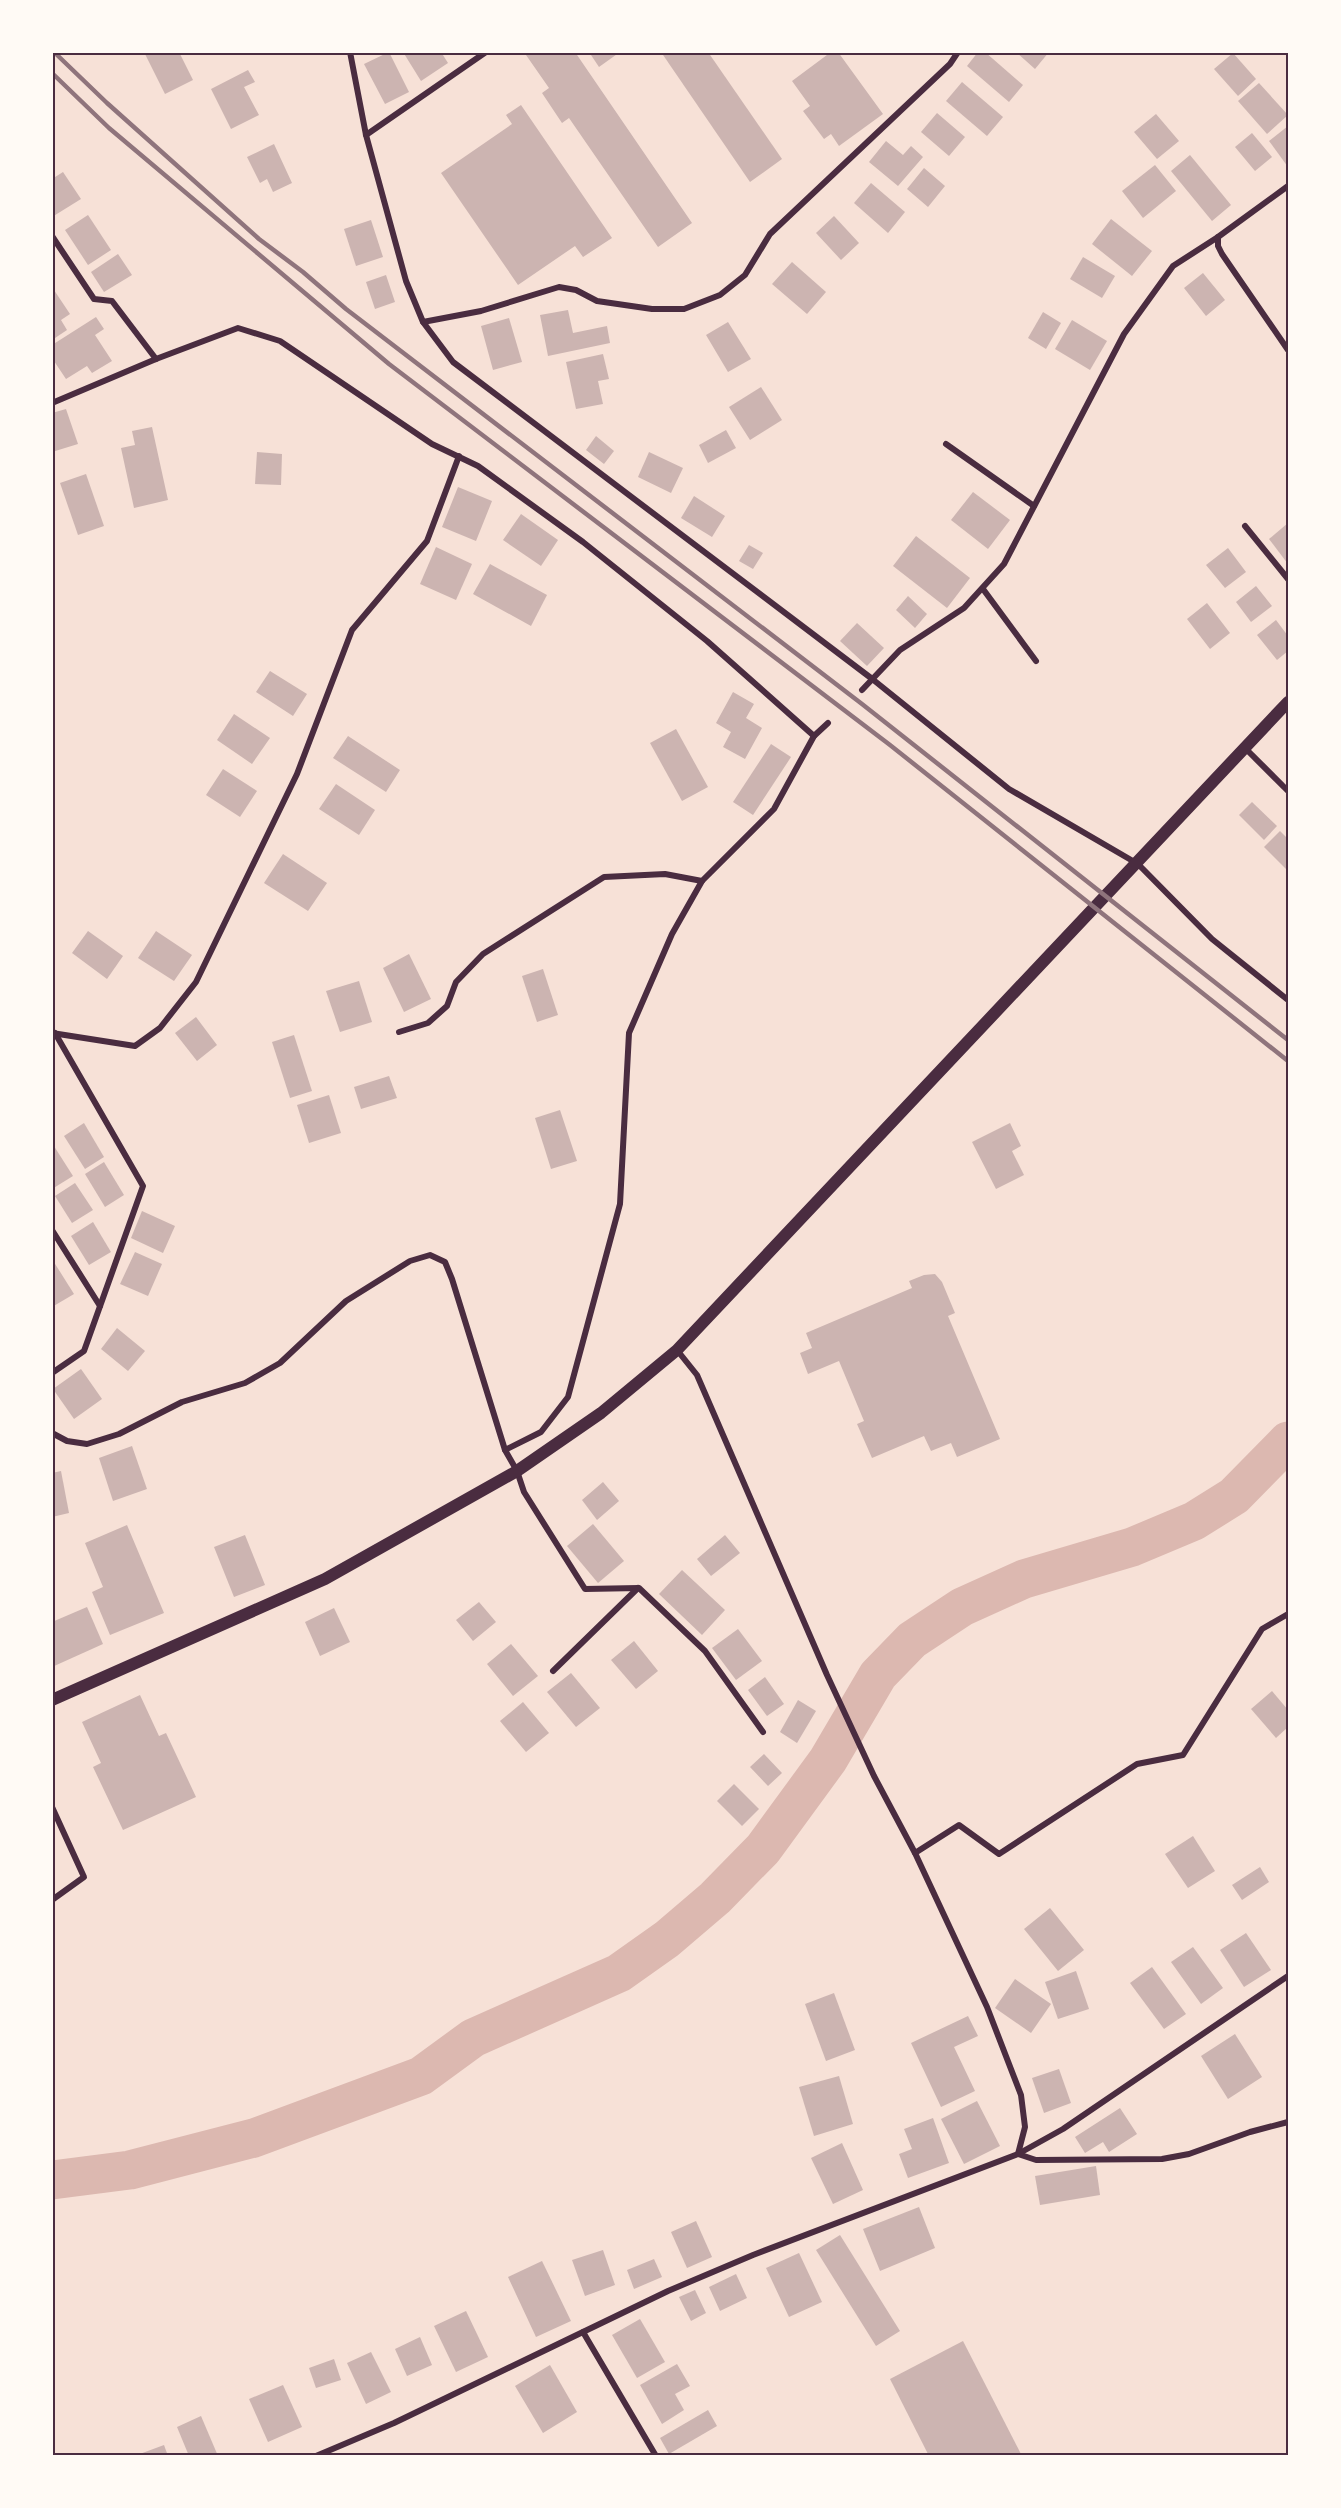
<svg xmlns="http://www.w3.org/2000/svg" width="1341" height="2508" viewBox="0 0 1341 2508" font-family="Montserrat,sans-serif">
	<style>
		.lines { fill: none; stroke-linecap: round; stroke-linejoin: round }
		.river { stroke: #dcb8b0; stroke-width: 39 }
		.building { fill: #ccb4b1 }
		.minor { stroke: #4a2c40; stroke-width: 6 }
		.secondary { stroke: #4a2c40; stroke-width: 12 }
		.rail { stroke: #8f747c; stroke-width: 4.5 }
		.neatline { fill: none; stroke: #4a2c40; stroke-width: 2 }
	</style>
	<rect width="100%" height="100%" fill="#f7e1d7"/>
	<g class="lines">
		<polyline class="river" points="52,2180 130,2170 254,2138 421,2076 473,2038 619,1973 667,1939 715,1898 763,1849 828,1760 878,1675 912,1640 962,1607 1024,1579 1132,1547 1194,1521 1234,1496 1288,1441"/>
	</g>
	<g class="building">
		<polygon points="144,52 179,52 193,80 165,94"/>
		<polygon points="389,52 409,92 385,104 364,64"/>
		<polygon points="403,52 441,52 448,63 421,81"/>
		<polygon points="530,52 575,52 692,223 658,247 569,118 562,123 542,93 549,88 526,55"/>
		<polygon points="589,52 620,52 599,67"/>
		<polygon points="661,52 708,52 782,159 750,182"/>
		<polygon points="831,52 838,52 883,114 839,146 831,134 824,139 803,111 810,106 792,81"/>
		<polygon points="978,52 985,52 1023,85 1009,102 967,66"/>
		<polygon points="1016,52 1049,52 1035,69"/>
		<polygon points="1233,53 1256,79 1238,96 1214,69"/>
		<polygon points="248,70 255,82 244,87 259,115 231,129 211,89"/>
		<polygon points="962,82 1003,117 987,136 946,101"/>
		<polygon points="1259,83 1288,115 1267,134 1238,101"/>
		<polygon points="521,105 612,238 583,257 575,246 518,285 441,173 512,124 506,115"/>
		<polygon points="937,113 965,137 949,156 921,132"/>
		<polygon points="1156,114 1179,141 1157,159 1134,132"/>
		<polygon points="1288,126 1288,167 1269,141"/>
		<polygon points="1252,133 1272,157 1255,171 1235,147"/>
		<polygon points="886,141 903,155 911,146 923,157 898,186 869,162"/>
		<polygon points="274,144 292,183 273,192 267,179 260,183 247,157"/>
		<polygon points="1190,155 1231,205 1212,221 1171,171"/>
		<polygon points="1155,165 1176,191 1143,218 1122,191"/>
		<polygon points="924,168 945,186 928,207 907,189"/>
		<polygon points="63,172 81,199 52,217 52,179"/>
		<polygon points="871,183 905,212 888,233 854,203"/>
		<polygon points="88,215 111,250 88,265 65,230"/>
		<polygon points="834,216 859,243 841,260 816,233"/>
		<polygon points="1111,219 1152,251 1132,276 1092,244"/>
		<polygon points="371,220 383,257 356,266 344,229"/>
		<polygon points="118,254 132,275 104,292 91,272"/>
		<polygon points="1083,257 1115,276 1102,298 1070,279"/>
		<polygon points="792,262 826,292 807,314 772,284"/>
		<polygon points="1203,273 1225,300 1206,316 1184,288"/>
		<polygon points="386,275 395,302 375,309 366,282"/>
		<polygon points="52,287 70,314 61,320 67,330 52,340"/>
		<polygon points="568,310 573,333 607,326 610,343 548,356 540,315"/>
		<polygon points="1043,312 1061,323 1046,349 1028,338"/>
		<polygon points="96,317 104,329 95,335 112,361 92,373 87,366 66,379 52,358 52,345"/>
		<polygon points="509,318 522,362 493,370 481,326"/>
		<polygon points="1072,320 1107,341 1090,370 1055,349"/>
		<polygon points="728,322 751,359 728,372 706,335"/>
		<polygon points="603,354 609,379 598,381 603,404 576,409 566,362"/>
		<polygon points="761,387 782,420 750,440 729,407"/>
		<polygon points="66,409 78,444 52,452 52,413"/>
		<polygon points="152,427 168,500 134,508 121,448 135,445 132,431"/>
		<polygon points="726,430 736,448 708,463 699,445"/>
		<polygon points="596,436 614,451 604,464 586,450"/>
		<polygon points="257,452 282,454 281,485 255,484"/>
		<polygon points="649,452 683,468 671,493 638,477"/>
		<polygon points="86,474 104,526 78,535 60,483"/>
		<polygon points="458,487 492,501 476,541 442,527"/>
		<polygon points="973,492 1010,520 988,549 951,520"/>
		<polygon points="694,496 725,516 712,537 681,518"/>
		<polygon points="521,514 558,540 541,566 503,540"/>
		<polygon points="1288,523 1288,564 1269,539"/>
		<polygon points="916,536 970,578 947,608 893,566"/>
		<polygon points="749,545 763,553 753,569 739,561"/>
		<polygon points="436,547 472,564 456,600 420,584"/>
		<polygon points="1228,548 1246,572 1225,588 1206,565"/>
		<polygon points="490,564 547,595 531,626 473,594"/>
		<polygon points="1256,586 1272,606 1251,622 1236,602"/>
		<polygon points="908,596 927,614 915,628 896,610"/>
		<polygon points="1207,603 1230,633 1210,649 1187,619"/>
		<polygon points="1276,620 1288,636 1288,651 1277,660 1257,635"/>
		<polygon points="857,623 884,648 867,666 840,641"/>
		<polygon points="270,671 307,694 293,716 256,692"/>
		<polygon points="733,692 754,704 746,718 762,728 745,759 723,747 731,732 716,723"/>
		<polygon points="234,714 270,738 252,764 217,740"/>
		<polygon points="676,729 708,787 682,801 650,743"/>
		<polygon points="348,736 400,770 386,792 333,758"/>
		<polygon points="771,744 791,757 753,815 733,802"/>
		<polygon points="223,769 257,791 240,817 206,795"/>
		<polygon points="336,784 375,810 359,835 319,809"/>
		<polygon points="1252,802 1277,826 1264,840 1239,815"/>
		<polygon points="1280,831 1288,839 1288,871 1264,847"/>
		<polygon points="283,854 327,883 308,911 264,883"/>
		<polygon points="88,931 123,956 107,979 72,953"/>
		<polygon points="156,931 192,955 174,981 138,958"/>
		<polygon points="409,954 431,999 404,1012 383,968"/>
		<polygon points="543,969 558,1015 537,1022 522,976"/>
		<polygon points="359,981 372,1022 340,1032 326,991"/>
		<polygon points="196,1017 217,1045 197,1061 175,1033"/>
		<polygon points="294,1035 312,1091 290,1098 272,1042"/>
		<polygon points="389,1076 397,1098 361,1109 354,1087"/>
		<polygon points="329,1095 341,1133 309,1143 297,1105"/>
		<polygon points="560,1110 577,1161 551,1169 535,1118"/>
		<polygon points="84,1123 104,1157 85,1169 64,1136"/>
		<polygon points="1010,1123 1021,1146 1012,1151 1024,1175 996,1189 972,1142"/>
		<polygon points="52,1143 73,1176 52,1189"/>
		<polygon points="104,1162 124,1195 105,1207 85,1174"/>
		<polygon points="75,1183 93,1210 72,1223 55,1196"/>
		<polygon points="142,1211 175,1226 163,1253 131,1238"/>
		<polygon points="93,1222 111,1252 89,1265 71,1236"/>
		<polygon points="135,1252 162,1264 148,1296 120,1284"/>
		<polygon points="52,1259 74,1294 52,1307"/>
		<polygon points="935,1274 942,1282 955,1313 948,1316 1000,1439 957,1457 951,1443 931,1451 924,1436 872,1458 857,1424 864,1421 839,1361 808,1374 800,1353 812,1348 806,1333 912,1288 909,1281 924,1275"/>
		<polygon points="117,1328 145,1351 128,1371 101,1349"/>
		<polygon points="81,1369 102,1399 74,1419 53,1389"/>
		<polygon points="132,1446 147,1489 113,1501 99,1458"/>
		<polygon points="61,1471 69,1513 52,1517 52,1473"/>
		<polygon points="603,1482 619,1501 597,1520 582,1500"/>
		<polygon points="593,1524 624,1561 598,1583 567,1546"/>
		<polygon points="127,1525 164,1613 110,1635 92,1592 103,1587 85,1543"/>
		<polygon points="245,1535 265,1585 234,1597 214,1547"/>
		<polygon points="725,1535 740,1553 711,1576 697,1559"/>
		<polygon points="682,1570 725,1610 702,1635 659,1594"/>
		<polygon points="479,1602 496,1622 473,1641 456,1620"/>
		<polygon points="87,1607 103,1644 52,1667 52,1622"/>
		<polygon points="334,1608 350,1642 320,1656 305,1622"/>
		<polygon points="738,1629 762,1661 736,1680 712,1648"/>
		<polygon points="634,1641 658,1671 636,1689 611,1660"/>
		<polygon points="511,1644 538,1676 513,1696 487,1664"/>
		<polygon points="571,1673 600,1708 576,1727 547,1692"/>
		<polygon points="765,1677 784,1704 767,1716 748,1690"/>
		<polygon points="1272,1691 1288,1710 1288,1727 1276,1738 1251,1709"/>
		<polygon points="140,1695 159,1736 166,1733 196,1797 123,1830 93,1767 101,1763 82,1722"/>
		<polygon points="798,1700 816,1711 797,1743 780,1732"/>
		<polygon points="523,1702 549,1733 526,1752 500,1721"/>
		<polygon points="764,1754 782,1773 768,1786 750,1767"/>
		<polygon points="734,1784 759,1809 742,1826 717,1801"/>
		<polygon points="1193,1836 1215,1871 1188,1888 1165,1854"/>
		<polygon points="1260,1867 1269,1882 1242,1900 1232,1885"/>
		<polygon points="1050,1908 1084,1950 1058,1971 1024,1929"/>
		<polygon points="1246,1933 1271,1970 1244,1987 1220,1950"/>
		<polygon points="1193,1947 1223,1988 1201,2004 1171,1962"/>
		<polygon points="1152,1967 1186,2014 1164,2029 1130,1983"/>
		<polygon points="1076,1971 1089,2009 1058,2019 1045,1982"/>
		<polygon points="1015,1979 1051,2004 1031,2033 995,2008"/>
		<polygon points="834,1993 855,2050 826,2061 805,2004"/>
		<polygon points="968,2016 978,2036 954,2047 975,2091 941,2107 911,2043"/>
		<polygon points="1235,2034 1262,2077 1228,2099 1201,2056"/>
		<polygon points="1059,2069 1071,2103 1044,2113 1032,2078"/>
		<polygon points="839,2076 853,2124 814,2136 799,2087"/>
		<polygon points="977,2101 1000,2146 964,2164 941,2119"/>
		<polygon points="1120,2108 1137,2134 1109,2152 1103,2142 1085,2153 1075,2137"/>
		<polygon points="933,2118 949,2163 908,2178 899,2154 912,2149 904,2129"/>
		<polygon points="842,2143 863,2190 833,2204 811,2158"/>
		<polygon points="1096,2166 1100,2195 1040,2205 1035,2176"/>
		<polygon points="919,2207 935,2248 880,2271 863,2229"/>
		<polygon points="696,2221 712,2257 687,2268 671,2232"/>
		<polygon points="840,2235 900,2331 876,2346 816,2250"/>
		<polygon points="603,2250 615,2285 585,2296 572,2260"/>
		<polygon points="799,2253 822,2302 789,2317 766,2268"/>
		<polygon points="654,2259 662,2277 634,2289 627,2270"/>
		<polygon points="542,2261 571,2321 536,2337 508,2277"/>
		<polygon points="736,2274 747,2298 720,2311 709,2287"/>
		<polygon points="695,2290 706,2313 691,2321 679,2297"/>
		<polygon points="466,2311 488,2357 456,2372 434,2326"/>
		<polygon points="640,2319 665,2362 637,2378 612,2335"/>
		<polygon points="420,2337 432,2365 407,2376 395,2349"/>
		<polygon points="963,2341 1022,2456 929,2456 890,2379"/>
		<polygon points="371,2352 391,2392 366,2404 347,2363"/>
		<polygon points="334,2359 341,2380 316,2388 309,2368"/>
		<polygon points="677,2364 690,2386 675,2394 684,2410 662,2424 640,2385"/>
		<polygon points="550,2365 577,2412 543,2433 515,2386"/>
		<polygon points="283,2385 302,2427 268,2442 249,2399"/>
		<polygon points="708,2410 717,2426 669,2454 660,2438"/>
		<polygon points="201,2416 218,2456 189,2456 177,2427"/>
		<polygon points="164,2445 168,2456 137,2456 137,2455"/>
	</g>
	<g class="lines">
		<g class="minor">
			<polyline points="350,52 366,135 406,281 423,322 453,362 871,678 1009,789 1138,864 1212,939 1288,1000"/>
			<polyline points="366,135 486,52"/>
			<polyline points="52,236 94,299 112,301 156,359"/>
			<polyline points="1218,237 1218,246 1222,254 1288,350"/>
			<polyline points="423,322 481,311 559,287 576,290 597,301 652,309 684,309 720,295 745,275 770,234 950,64 958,52"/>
			<polyline points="52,403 156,359 238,328 280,341 432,444 478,466 583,542 707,641 814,736"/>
			<polyline points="946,444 1034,506"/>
			<polyline points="1245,526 1288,579"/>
			<polyline points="983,589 1036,661"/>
			<polyline points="862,690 900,650 964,608 1004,564 1124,334 1173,266 1218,237 1288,186"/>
			<polyline points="1246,749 1288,791"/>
			<polyline points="399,1032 428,1023 447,1006 456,982 483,954 604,877 665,874 702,881 774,809 814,736 828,723"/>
			<polyline points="52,1033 135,1046 160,1028 196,982 297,774 352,630 427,541 459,456"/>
			<polyline points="52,1230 100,1306"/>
			<polyline points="677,1350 697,1375 827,1675 874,1776 915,1853 987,2007 1021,2095 1025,2127 1018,2154"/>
			<polyline points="52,1373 84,1351 143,1186 55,1033"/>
			<polyline points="52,1433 67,1441 87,1444 119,1434 182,1402 245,1383 280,1363 346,1301 410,1261 430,1255 445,1262 452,1279 505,1450 517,1471 524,1492 585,1589 639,1588 705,1651 763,1732"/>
			<polyline points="505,1450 541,1432 568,1397 620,1204 629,1033 672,934 702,881"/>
			<polyline points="553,1671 638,1588"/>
			<polyline points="52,1807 84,1877 52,1900"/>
			<polyline points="915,1853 959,1825 999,1854 1137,1764 1183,1755 1262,1629 1288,1614"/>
			<polyline points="1018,2154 1036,2160 1162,2159 1189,2154 1250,2132 1288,2122"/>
			<polyline points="583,2332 656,2456"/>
			<polyline points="316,2456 394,2423 668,2291 753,2255 1018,2154 1063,2129 1288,1976"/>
		</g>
		<polyline class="secondary" points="52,1700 325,1579 517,1471 601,1413 677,1350 1288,702"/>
		<g class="rail">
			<polyline points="54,52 107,103 259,239 303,272 346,309 862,704 1288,1040"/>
			<polyline points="52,73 109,128 389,364 890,745 1288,1061"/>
		</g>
	</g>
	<rect width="1341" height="2508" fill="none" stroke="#fffaf5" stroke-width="108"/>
	<rect x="54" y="54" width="1233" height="2400" class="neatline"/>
</svg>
